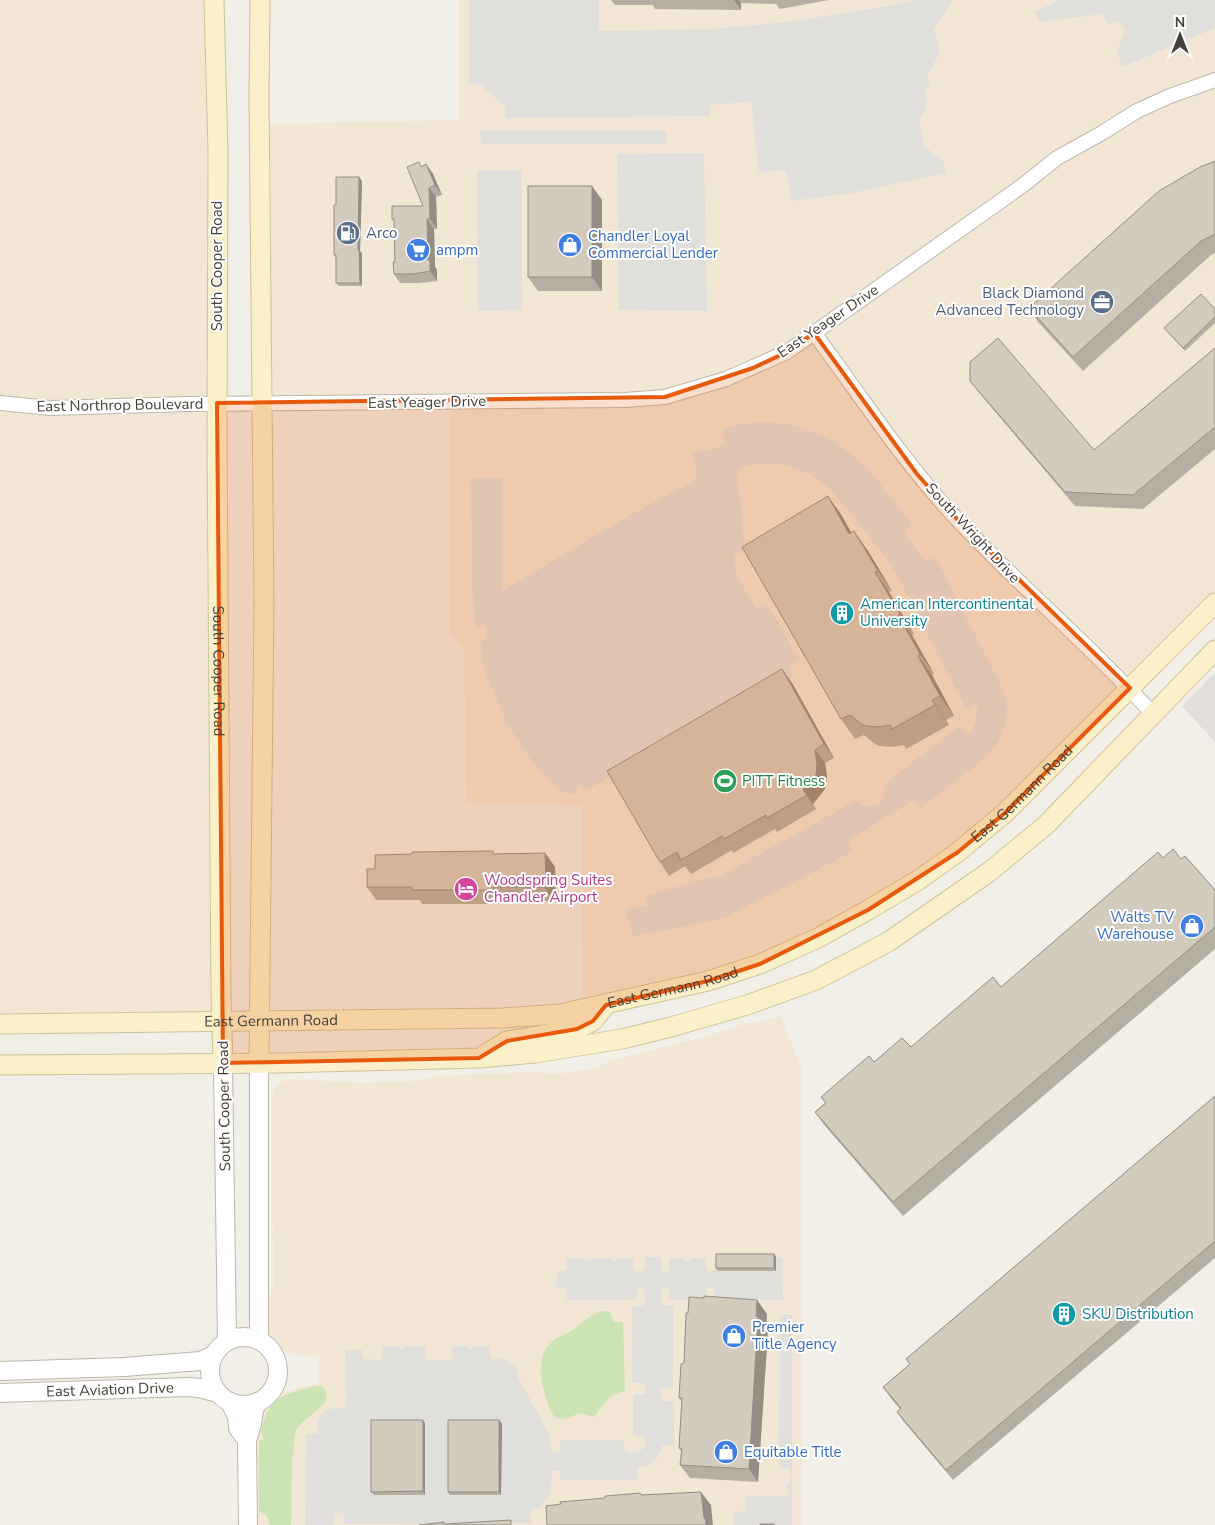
<svg xmlns="http://www.w3.org/2000/svg" width="1215" height="1525" viewBox="0 0 1215 1525" font-family="'Nunito Sans',sans-serif">
	<style>
		.commercial { fill: #f2e7d5 }
		.industrial { fill: #e2ded9 }
		.green { fill: #cce3b4 }
		.parking { fill: #e1dfdc }
		.lines { fill: none; stroke-linecap: round; stroke-linejoin: round }
		.minor-casing { stroke: #bdb7ab; stroke-width: 16 }
		.tertiary-casing { stroke: #bdb7ab; stroke-width: 20 }
		.secondary-casing { stroke: #cec39b; stroke-width: 21 }
		.minor { stroke: #fff; stroke-width: 14 }
		.tertiary { stroke: #fff; stroke-width: 18 }
		.secondary { stroke: #faf0ca; stroke-width: 19 }
		.wall { fill: #b5afa3 }
		.shaded-wall { fill: #948e85 }
		.building { fill: #d3cbbe; stroke: #948e85 }
		.marked { fill: #e8590c; fill-opacity: 0.2; stroke: #e8590c; stroke-width: 4; stroke-linejoin: round }
		.labels { text-anchor: middle; stroke-width: 4; stroke-linejoin: round; paint-order: stroke }
		.service-label { font-size: 15px; fill: #4e5e75; stroke: #fff; text-anchor: start }
		.shop-label { font-size: 15px; fill: #366cbe; stroke: #fff; text-anchor: start }
		.street-label { font-size: 15px; fill: #454037; stroke: #fff }
		.culture-label { font-size: 15px; fill: #0d838f; stroke: #fff; text-anchor: start }
		.leisure-label { font-size: 15px; fill: #27864d; stroke: #fff; text-anchor: start }
		.hotel-label { font-size: 15px; fill: #b23c85; stroke: #fff; text-anchor: start }
	</style>
	<rect width="100%" height="100%" fill="#f2efe8"/>
	<g class="commercial">
		<polygon points="0,0 212,0 222,1021 0,1024"/>
		<polygon points="459,0 1215,0 1215,603 1005,813 818,938 583,1009 582,806 467,802 464,649 449,633 449,402 262,403 259,124 459,120"/>
		<polygon points="781,1016 802,1070 802,1525 258,1525 258,1428 262,1413 270,1402 284,1392 319,1383 319,1356 300,1356 282,1350 272,1338 268,1326 268,1304 273,1287 272,1097 273,1091 279,1083 288,1079 363,1083 412,1081 435,1076 531,1072 555,1074 573,1072 599,1067 611,1061 704,1037 746,1023 756,1023"/>
	</g>
	<polygon class="industrial" points="1215,673 1215,742 1182,706"/>
	<g class="green">
		<path d="M603,1311H609L614,1322H623L625,1391C603,1396 606,1406 593,1417L581,1413L564,1419L556,1418C550,1413 547,1402 545,1394C540,1375 536,1354 554,1340C560,1336 567,1334 574,1329C583,1321 591,1315 603,1311Z"/>
		<path d="M314,1386H322C339,1406 303,1414 296,1431C294,1437 294,1450 292,1458L291,1525H270L266,1515L259,1511V1442L264,1438L261,1434C268,1395 281,1396 314,1386Z"/>
	</g>
	<g class="parking">
		<polygon points="469,0 599,0 599,31 712,29 787,22 888,6 914,0 951,0 952,3 934,29 940,52 927,76 930,88 924,89 927,102 919,124 925,147 943,161 946,173 852,193 791,201 790,187 785,170 759,172 751,102 710,105 710,116 505,118 505,107 480,84 469,83"/>
		<polygon points="1059,0 1215,0 1215,28 1122,67 1117,52 1125,31 1119,21 1108,25 1102,14 1040,22 1035,12"/>
		<polygon points="480,131 666,131 666,144 481,144"/>
		<polygon points="704,153 707,311 619,310 617,154"/>
		<polygon points="477,170 521,170 522,310 478,311"/>
		<polygon points="764,422 793,425 836,442 870,471 912,524 904,530 924,561 935,556 1002,688 1006,698 1007,710 1004,729 996,746 984,759 920,809 914,800 848,840 852,852 726,917 683,927 633,936 625,909 648,905 646,895 722,875 855,801 864,806 873,806 880,803 884,796 885,784 959,726 966,735 972,731 976,722 977,704 966,709 897,575 883,554 847,509 829,488 812,475 787,465 765,463 742,466 737,470 745,552 734,554 736,574 756,609 767,604 799,659 791,663 789,669 793,676 642,759 588,789 578,786 576,795 568,794 554,786 536,767 507,724 486,674 482,659 481,641 487,638 486,625 476,627 472,585 471,478 502,478 502,591 632,514 697,479 693,452 712,450 725,443 722,428 742,424"/>
		<polygon points="645,1257 661,1257 661,1269 665,1273 669,1270 669,1258 684,1258 688,1262 691,1258 706,1258 706,1269 710,1272 714,1270 714,1258 782,1257 783,1300 714,1300 714,1289 710,1287 706,1289 706,1300 669,1300 669,1289 664,1288 662,1289 661,1305 673,1306 673,1388 661,1389 661,1399 664,1401 674,1401 674,1445 663,1445 659,1455 655,1460 648,1465 638,1468 637,1480 560,1480 560,1471 552,1470 551,1493 542,1506 530,1512 530,1523 344,1524 344,1513 341,1512 335,1514 333,1525 305,1525 306,1434 318,1433 318,1421 324,1411 334,1408 343,1408 346,1405 345,1350 362,1350 364,1359 380,1360 382,1358 382,1346 396,1346 401,1349 405,1346 425,1346 425,1357 427,1360 450,1360 453,1357 452,1346 467,1346 471,1349 474,1346 489,1346 491,1359 501,1358 517,1367 518,1377 549,1434 552,1451 558,1452 560,1450 560,1440 623,1440 625,1450 627,1452 637,1452 644,1448 645,1445 645,1437 633,1436 633,1395 645,1394 645,1384 632,1382 632,1342 634,1340 632,1339 632,1321 634,1319 632,1316 632,1307 645,1305 644,1289 641,1288 637,1289 636,1300 567,1300 566,1289 556,1287 557,1272 567,1270 567,1259 586,1258 589,1261 593,1258 612,1258 615,1261 618,1259 633,1258 633,1270 640,1272 644,1269"/>
		<polygon points="780,1315 792,1315 792,1525 734,1525 734,1512 745,1511 746,1496 787,1496 789,1494 785,1485 791,1481 790,1468 779,1468"/>
	</g>
	<g class="lines">
		<g class="minor-casing">
			<g id="minor">
				<path d="M814,333C860,395 902,460 954,516C1018,585 1090,645 1153,714"/>
				<polyline points="0,403 50,408 188,404 625,400 665,397 726,379 787,352 1022,186 1057,158 1102,133 1137,111 1170,96 1215,80"/>
			</g>
		</g>
		<g class="tertiary-casing">
			<g id="tertiary">
				<polyline points="223,1063 227,1341"/>
				<circle cx="244" cy="1371" r="34"/>
				<polyline points="259,1340 259,1063"/>
				<polyline points="0,1371 124,1367 201,1361 213,1355"/>
				<path id="s1" d="M0,1393L188,1387L199,1388L218,1393"/>
				<polyline points="230,1402 237,1417 238,1428 247,1440"/>
				<polyline points="248,1525 247,1440 252,1424 254,1411 257,1402"/>
			</g>
		</g>
		<g class="secondary-casing">
			<g id="secondary">
				<path id="s2" d="M214,0L218,152L217,437L221,995L223,1063"/>
				<path id="s3" d="M0,1024L502,1018L560,1014L708,981L760,964L818,938L868,910L917,881L958,852L1005,813L1215,603"/>
				<polyline points="484,1055 507,1041 577,1029 593,1021 606,1005"/>
				<polyline points="259,1063 264,604 259,99 260,0"/>
				<polyline points="0,1065 279,1063 479,1058 535,1053 622,1039 671,1027 747,1005 816,980 888,942 989,872 1046,825 1215,650"/>
			</g>
		</g>
		<use href="#minor" class="minor"/>
		<use href="#tertiary" class="tertiary"/>
		<use href="#secondary" class="secondary"/>
	</g>
	<g class="wall">
		<polygon points="611,0 829,0 780,9 776,4 741,3 741,10 655,9 653,5 615,5"/>
		<polygon points="1215,161 1215,253 1211,255 1083,371 1038,322 1029,308"/>
		<polygon points="426,164 433,174 442,195 436,197 437,229 434,229 435,267 437,270 437,281 420,283 400,283 394,274 395,262 394,222 392,219 423,206 422,166"/>
		<polygon points="359,177 362,181 360,251 362,253 362,286 339,286 336,283 336,258 334,255 336,205"/>
		<polygon points="602,200 602,291 538,291 528,277"/>
		<polygon points="1215,309 1215,323 1185,351 1164,328"/>
		<polygon points="1215,348 1215,449 1143,509 1075,506 980,394 970,381 1094,450"/>
		<polygon points="828,496 842,516 851,532 868,551 892,591 889,592 914,634 912,635 934,674 932,675 954,716 946,720 949,725 906,749 904,745 893,747 880,746 875,744 864,735 855,739 841,719"/>
		<polygon points="792,683 834,758 825,763 827,777 825,789 813,804 816,809 777,832 775,829 733,853 732,850 691,874 685,866 669,876 660,862"/>
		<polygon points="545,853 555,867 556,896 554,901 502,901 502,904 422,904 420,900 376,900 367,887 375,869 495,854"/>
		<polygon points="1163,858 1181,859 1215,890 1215,949 903,1216 825,1126 815,1112 825,1103 821,1097 874,1062 911,1047 1001,987"/>
		<polygon points="1215,1096 1215,1258 953,1480 904,1422 897,1412 900,1409 890,1397 883,1387 910,1364 906,1359"/>
		<polygon points="774,1254 776,1257 776,1271 718,1271 716,1268"/>
		<polygon points="767,1314 766,1328 768,1330 758,1482 690,1478 680,1465 681,1451 679,1448 682,1402 679,1398 684,1363"/>
		<polygon points="499,1420 502,1424 501,1495 450,1495 448,1492"/>
		<polygon points="425,1423 425,1495 374,1495 371,1492"/>
	</g>
	<g class="shaded-wall">
		<polygon points="734,0 739,0 741,3 741,10"/>
		<polygon points="426,164 433,174 442,195 435,185"/>
		<polygon points="359,177 362,181 360,251 362,253 362,286 360,283 358,250"/>
		<polygon points="592,186 602,200 602,291 592,277"/>
		<polygon points="429,188 436,197 437,229 430,219"/>
		<polygon points="427,219 434,229 435,267 437,270 437,281 430,271 428,260"/>
		<polygon points="828,496 842,516 863,554 849,534"/>
		<polygon points="854,531 868,551 892,591 878,571"/>
		<polygon points="875,572 889,592 914,634 900,614"/>
		<polygon points="898,615 912,635 934,674 920,654"/>
		<polygon points="918,656 932,675 954,716 940,696"/>
		<polygon points="782,669 792,683 834,758 824,744"/>
		<polygon points="932,700 946,720 949,725 935,705"/>
		<polygon points="815,750 825,763 827,777 825,789 813,804 816,809 803,790"/>
		<polygon points="545,853 555,867 556,896 554,901 544,887"/>
		<polygon points="493,887 502,901 502,904 493,890"/>
		<polygon points="774,1254 776,1257 776,1271 774,1268"/>
		<polygon points="757,1300 767,1314 766,1328 768,1330 758,1482 749,1469"/>
		<polygon points="423,1420 425,1423 425,1495 423,1491"/>
		<polygon points="499,1420 502,1424 501,1495 499,1492"/>
		<polygon points="701,1492 711,1505 713,1525 706,1525 704,1518"/>
	</g>
	<g class="building">
		<polygon points="1215,161 1215,234 1201,241 1073,357 1029,308 1159,191 1200,167"/>
		<polygon points="419,162 421,167 426,164 435,185 429,188 430,219 427,219 428,260 430,260 430,271 413,274 394,274 393,262 395,262 394,219 392,219 392,206 423,206 407,167"/>
		<polygon points="336,177 359,177 358,250 359,250 360,283 336,283 336,255 334,255 334,205 336,205"/>
		<rect x="528" y="186" width="64" height="91"/>
		<polygon points="1201,294 1215,309 1215,317 1183,348 1164,328"/>
		<polygon points="998,338 1094,450 1215,348 1215,427 1133,495 1065,492 970,381 970,362"/>
		<polygon points="828,496 849,534 854,531 878,571 875,572 900,614 898,615 920,654 918,656 940,696 932,700 935,705 892,729 890,725 879,727 866,726 861,724 850,715 841,719 742,547"/>
		<polygon points="782,669 824,744 815,750 817,763 816,775 803,790 807,795 767,818 766,815 724,839 722,836 681,860 677,852 660,862 607,771"/>
		<polygon points="1173,849 1181,859 1185,856 1215,890 1215,927 893,1202 815,1112 826,1103 821,1097 869,1056 874,1062 902,1038 911,1047 993,977 1001,987 1158,852 1163,858"/>
		<polygon points="493,851 493,854 545,853 546,882 544,887 493,887 493,890 412,890 412,887 367,887 367,869 375,869 375,855 412,854 412,852"/>
		<polygon points="1215,1096 1215,1241 946,1470 897,1412 901,1408 883,1387 910,1364 906,1359"/>
		<rect x="716" y="1254" width="58" height="14"/>
		<polygon points="704,1296 757,1300 756,1316 758,1317 749,1469 680,1465 682,1449 679,1448 682,1398 679,1398 681,1364 684,1363 686,1313 688,1313 689,1297 704,1298"/>
		<polygon points="371,1420 423,1420 423,1491 371,1492"/>
		<rect x="448" y="1420" width="51" height="72"/>
		<polygon points="701,1492 704,1518 705,1518 706,1525 547,1525 546,1506 561,1504 560,1502 605,1498 605,1496 640,1493 641,1495"/>
		<polygon points="511,1520 511,1525 419,1525 444,1522 445,1524"/>
		<rect x="760" y="1524" width="14" height="1"/>
	</g>
	<path class="marked" d="M814,333L917,474L953,515L1130,688L1005,813L958,852L868,910L760,964L708,981L606,1005L593,1021L577,1029L507,1041L479,1058L223,1063L217,403L665,397L753,368L787,352Z"/>
	<defs>
		<g id="fuel-disc" transform="scale(1.25)"><circle r="9.5" fill="#5c6f8a" stroke="#fff"/><path d="M-5.5-6h7V0h2V4h1.3V-2.5L3-4.5l.8-.8L6-3V5H2.5V1h-1V6h-7ZM-4.2-4.7v3.2H.2V-4.7Z" fill="#fff"/></g>
		<g id="shop-disc" transform="scale(1.25)"><circle r="9.5" fill="#3f7fe0" stroke="#fff"/><path d="M-5-2.5h2.3a2.7 3.5 0 0 1 5.4 0H5L5.5 6h-11ZM-1.5-2.5h3a1.5 2.3 0 0 0-3 0Z" fill="#fff"/></g>
		<g id="supermarket-disc" transform="scale(1.25)"><circle r="9.5" fill="#3f7fe0" stroke="#fff"/><path d="M-6-5.5h2.5l.6 2H6L4.5 2H-2.5L-4.4-4H-6ZM-1.5 3.2a1.3 1.3 0 1 0 .1 0ZM3 3.2a1.3 1.3 0 1 0 .1 0Z" fill="#fff"/></g>
		<g id="office-disc" transform="scale(1.25)"><circle r="9.5" fill="#5c6f8a" stroke="#fff"/><path d="M-6-3h4V-5.5h4V-3h4V5H-6ZM-1-4.5V-3h2v-1.5ZM-6 0V1H6V0Z" fill="#fff"/></g>
		<g id="building-disc" transform="scale(1.25)"><circle r="9.5" fill="#0f9aa8" stroke="#fff"/><path d="M-4-6H4V6H1V3H-1V6H-4ZM-2.5-4.3h1.7v1.8h-1.7ZM.8-4.3h1.7v1.8H.8ZM-2.5-1h1.7V.8h-1.7ZM.8-1h1.7V.8H.8Z" fill="#fff"/></g>
		<g id="stadium-disc" transform="scale(1.25)"><circle r="9.5" fill="#2e9e5b" stroke="#fff"/><path d="M0-5a6.5 5 0 1 0 0 10a6.5 5 0 1 0 0-10ZM-3.5-1.8h7v3.6h-7Z" fill="#fff"/></g>
		<g id="hotel-disc" transform="scale(1.25)"><circle r="9.5" fill="#d1479c" stroke="#fff"/><path d="M-6-4.5h1.5V1H6V5H4.5V3h-9V5H-6ZM-4 0a1.8 1.8 0 1 1 3.6 0ZM.5 0V-2.5h3Q6-2.5 6 0Z" fill="#fff"/></g>
	</defs>
	<g fill-rule="evenodd">
		<use href="#fuel-disc" x="348" y="233"/>
		<use href="#shop-disc" x="570" y="245"/>
		<use href="#supermarket-disc" x="418" y="250"/>
		<use href="#office-disc" x="1102" y="302"/>
		<use href="#building-disc" x="842" y="613"/>
		<use href="#stadium-disc" x="725" y="781"/>
		<use href="#hotel-disc" x="466" y="889"/>
		<use href="#shop-disc" x="1192" y="926"/>
		<use href="#building-disc" x="1064" y="1314"/>
		<use href="#shop-disc" x="734" y="1336"/>
		<use href="#shop-disc" x="726" y="1452"/>
	</g>
	<g class="labels">
		<g class="service-label">
			<text x="366" y="238">Arco</text>
			<text x="1084" y="298" text-anchor="end">Black Diamond<tspan x="1084" dy="17">Advanced Technology</tspan></text>
		</g>
		<g class="shop-label">
			<text x="588" y="241">Chandler Loyal<tspan x="588" dy="17">Commercial Lender</tspan></text>
			<text x="436" y="255">ampm</text>
			<text x="1174" y="922" text-anchor="end">Walts TV<tspan x="1174" dy="17">Warehouse</tspan></text>
			<text x="752" y="1332">Premier<tspan x="752" dy="17">Title Agency</tspan></text>
			<text x="744" y="1457">Equitable Title</text>
		</g>
		<g class="street-label">
			<text transform="translate(217 266) rotate(-90)" y="5">South Cooper Road</text>
			<text transform="translate(828 321) rotate(-34)" y="5">East Yeager Drive</text>
			<text transform="translate(427 402) rotate(-1)" y="5">East Yeager Drive</text>
			<text transform="translate(120 405) rotate(-1)" y="5">East Northrop Boulevard</text>
			<text transform="translate(973 533) rotate(47)" y="5">South Wright Drive</text>
			<text dy="5" stroke="none"><textPath href="#s2" startOffset="671">South Cooper Road</textPath></text>
			<text dy="5" stroke="none"><textPath href="#s3" startOffset="1081">East Germann Road</textPath></text>
			<text dy="5" stroke="none"><textPath href="#s3" startOffset="676">East Germann Road</textPath></text>
			<text dy="5" stroke="none"><textPath href="#s3" startOffset="271">East Germann Road</textPath></text>
			<text transform="translate(224 1106) rotate(-91)" y="5">South Cooper Road</text>
			<text dy="5" stroke="none"><textPath href="#s1" startOffset="110">East Aviation Drive</textPath></text>
		</g>
		<g class="culture-label">
			<text x="860" y="609">American Intercontinental<tspan x="860" dy="17">University</tspan></text>
			<text x="1082" y="1319">SKU Distribution</text>
		</g>
		<g class="leisure-label">
			<text x="742" y="786">PITT Fitness</text>
		</g>
		<g class="hotel-label">
			<text x="484" y="885">Woodspring Suites<tspan x="484" dy="17">Chandler Airport</tspan></text>
		</g>
	</g>
	<g transform="translate(1180 35)" stroke="#ffffff" stroke-width="4" paint-order="stroke">
	<path d="M0-4L9 19L0 12L-9 19Z" fill="#454037"/>
	<text y="-8" font-size="14" font-weight="bold" text-anchor="middle" fill="#454037">N</text>
	</g>
</svg>
